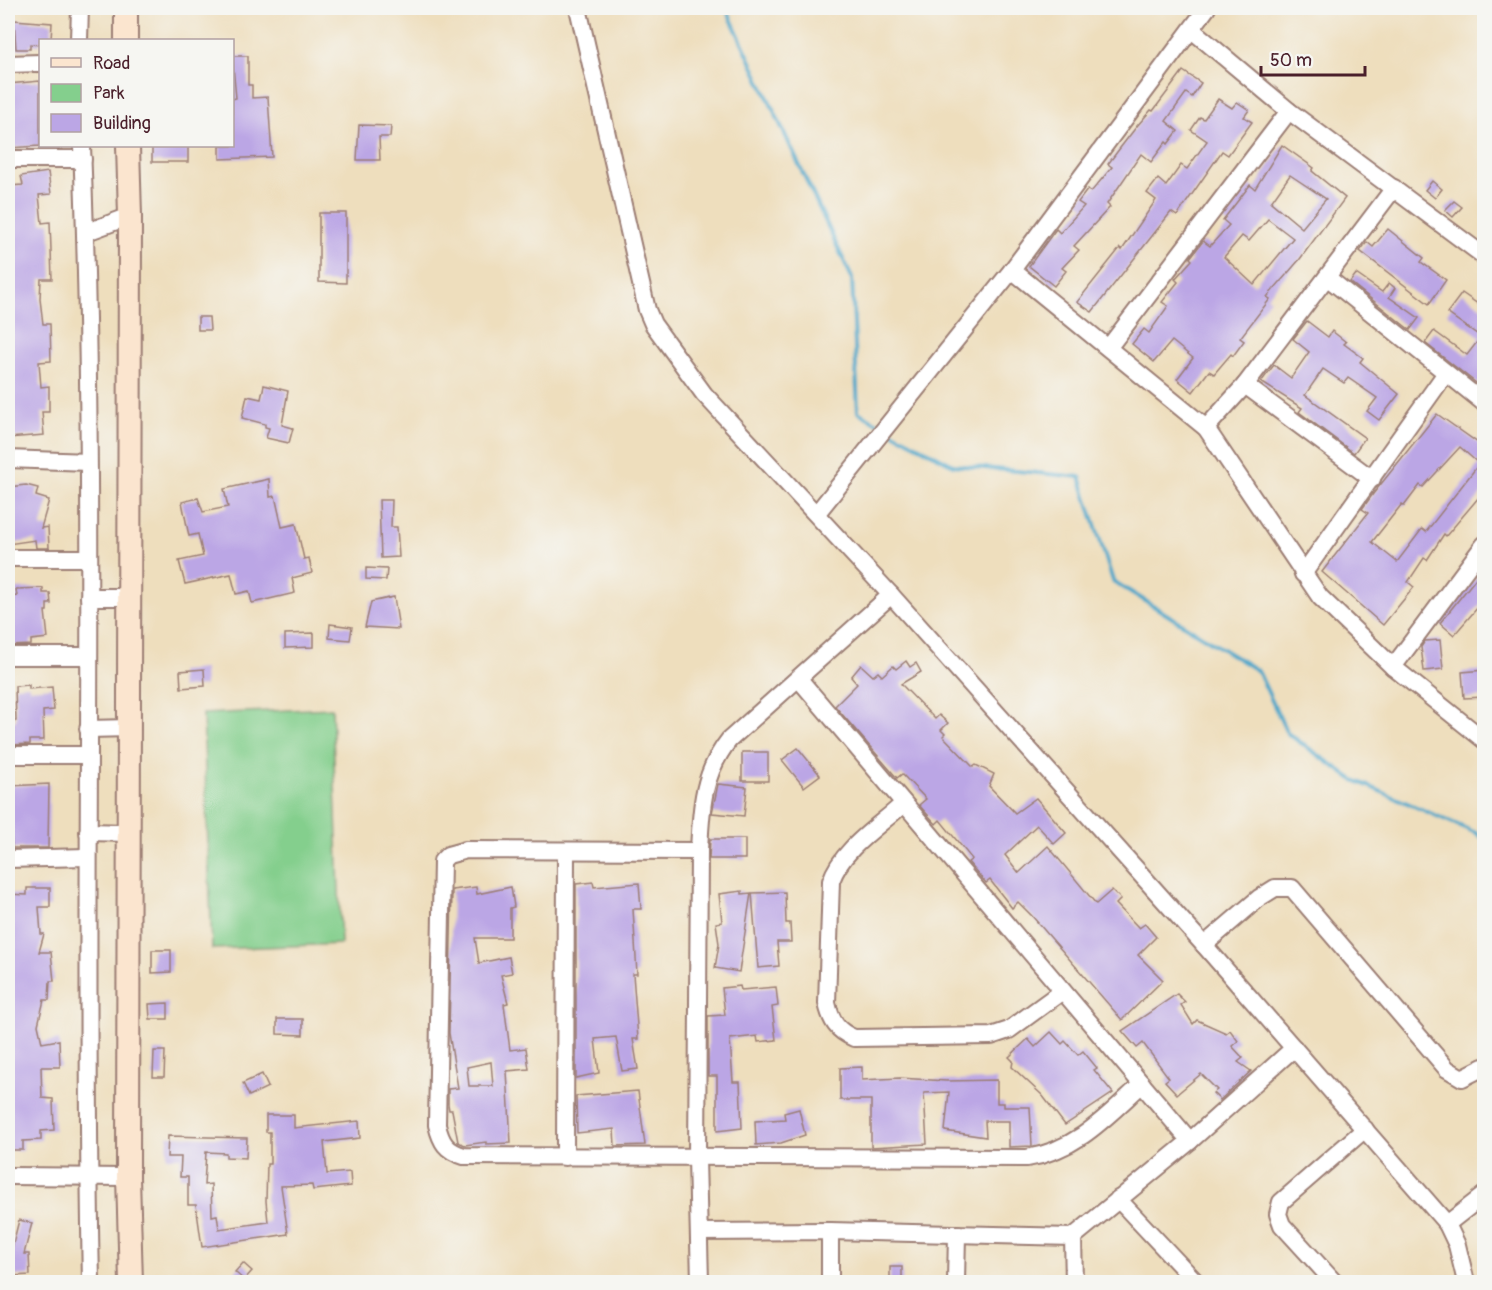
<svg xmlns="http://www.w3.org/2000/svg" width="1492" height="1290" viewBox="0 0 1492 1290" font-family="Pangolin,sans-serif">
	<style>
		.green { fill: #84cf8d; stroke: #67775c; stroke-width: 1.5 }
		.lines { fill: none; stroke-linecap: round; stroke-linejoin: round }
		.stream { stroke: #4ba6c9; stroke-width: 4 }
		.building { fill: #bba6e5; fill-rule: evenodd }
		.street-casing { stroke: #9c7e74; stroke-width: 20 }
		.secondary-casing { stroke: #9c7e74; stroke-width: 26 }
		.street { stroke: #fff; stroke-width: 16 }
		.secondary { stroke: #fbe5cf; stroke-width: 22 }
	</style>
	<rect width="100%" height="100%" fill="#f6f6f2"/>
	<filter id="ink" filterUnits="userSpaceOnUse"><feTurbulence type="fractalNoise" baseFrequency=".0167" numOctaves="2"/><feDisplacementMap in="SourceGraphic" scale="12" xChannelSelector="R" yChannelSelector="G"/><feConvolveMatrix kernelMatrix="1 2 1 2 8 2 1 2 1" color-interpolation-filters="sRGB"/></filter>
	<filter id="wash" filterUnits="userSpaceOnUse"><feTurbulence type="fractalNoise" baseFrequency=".008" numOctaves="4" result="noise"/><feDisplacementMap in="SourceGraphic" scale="24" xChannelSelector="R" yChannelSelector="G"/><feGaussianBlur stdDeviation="1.35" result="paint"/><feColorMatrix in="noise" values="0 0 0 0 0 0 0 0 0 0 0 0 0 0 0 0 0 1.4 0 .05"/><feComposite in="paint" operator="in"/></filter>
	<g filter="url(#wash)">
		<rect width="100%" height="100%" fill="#eedebd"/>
		<polygon class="green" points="332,708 341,944 212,949 203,714"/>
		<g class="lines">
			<g class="stream">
				<polyline points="726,8 852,278 858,412 881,425"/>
				<polyline points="890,431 953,465 1080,477 1113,581 1258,671 1287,733 1352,779 1476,833 1484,839"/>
			</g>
		</g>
		<g id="blocks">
			<g class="building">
				<polygon points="14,20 52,23 51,40 40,40 40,45 30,44 30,49 16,49"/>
				<polygon points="232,56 248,56 248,85 252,85 252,98 268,97 272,157 220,159 220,146 232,146 232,99 236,98"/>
				<polygon points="1183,71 1201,83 1192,97 1186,93 1166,121 1178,131 1168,144 1166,142 1151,162 1141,154 1107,204 1110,207 1074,246 1079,250 1062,268 1066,271 1054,286 1029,266 1056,229 1060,233 1084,206 1078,202 1088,189 1091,192 1112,167 1108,164 1117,152 1137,126 1151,110 1153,111"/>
				<polygon points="40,81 40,146 8,148 8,84"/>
				<polygon points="1218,99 1232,108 1237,102 1249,110 1244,117 1252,122 1228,155 1222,151 1177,216 1171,212 1092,312 1077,302 1120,248 1122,250 1156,200 1147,193 1158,179 1166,186 1181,165 1187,169 1207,141 1191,130 1200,117 1204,119"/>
				<polygon points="359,125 391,126 390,137 379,137 380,160 357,160"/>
				<path d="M1282,145L1314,168L1312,171L1345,198L1300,259L1267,297L1270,299L1240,338L1244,341L1233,356L1231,354L1214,374L1209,371L1193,392L1177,379L1193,358L1172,341L1154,362L1132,344L1144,329L1149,333L1168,306L1162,302L1178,282L1175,279L1192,260L1190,258L1203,241L1210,246L1229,225L1223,220L1250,185L1255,189ZM1290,175L1326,199L1302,228L1271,202ZM1268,219L1293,238L1254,285L1224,257L1242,236L1249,241Z"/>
				<rect x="152" y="146" width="36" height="16"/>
				<polygon points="48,172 51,194 39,195 42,223 50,222 52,279 41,279 40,299 43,324 50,324 51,361 39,362 41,387 49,386 49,412 42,412 44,435 8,438 8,186 23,185 21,176"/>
				<polygon points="1432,181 1442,189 1435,198 1425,190"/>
				<polygon points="1454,201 1462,207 1453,217 1445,210"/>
				<polygon points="319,213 346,213 346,283 319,282"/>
				<polygon points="1388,229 1424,258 1421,262 1446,280 1429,304 1360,251 1367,242 1373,247"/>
				<polygon points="1356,274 1382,292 1389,283 1395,288 1389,297 1419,318 1410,330 1350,282"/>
				<polygon points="1462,293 1485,309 1485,380 1480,386 1425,343 1434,331 1467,355 1481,337 1447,313"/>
				<polygon points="198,317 209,317 210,330 198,330"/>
				<polygon points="1307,321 1328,337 1332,331 1346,342 1344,344 1363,358 1360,362 1399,394 1379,420 1367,411 1377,398 1348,378 1344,383 1323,369 1305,395 1365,438 1354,453 1299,412 1302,408 1261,382 1274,365 1291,378 1309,352 1293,339"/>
				<polygon points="264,385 288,391 282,425 293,428 289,443 266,438 269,428 265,427 265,424 242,418 247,396 261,399"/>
				<path d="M1437,414L1485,448V490L1446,536L1444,534L1427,560L1424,558L1408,582L1414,587L1383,625L1322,572L1368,513L1362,509L1373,494ZM1460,447L1479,464L1426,532L1422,529L1397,562L1372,542L1402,504L1404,506L1420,485L1423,487Z"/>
				<polygon points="269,479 270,497 275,496 282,527 296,524 304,559 309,558 312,573 292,578 295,593 252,603 249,591 236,594 231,574 185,584 179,561 203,556 198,534 189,536 182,502 198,498 203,512 228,507 224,489"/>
				<polygon points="26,485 38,488 36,496 49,500 41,528 48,527 49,548 36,548 35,540 8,544 8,487"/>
				<polygon points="379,500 392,500 391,527 397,527 399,557 381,558"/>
				<polygon points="1485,567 1485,599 1454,635 1440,623"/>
				<polygon points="366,568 387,569 386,580 366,579"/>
				<polygon points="43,588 43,593 50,593 51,604 47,604 47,611 45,611 48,638 31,640 31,645 8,646 8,597 17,596 16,589"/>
				<polygon points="394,597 399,629 365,627 371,602"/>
				<polygon points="330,624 352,627 350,640 329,638"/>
				<polygon points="314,633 314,647 285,648 285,634"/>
				<polygon points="1440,640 1443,669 1424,671 1421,647 1425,641"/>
				<polygon points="906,661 910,667 916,663 921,672 901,684 935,719 939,715 948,723 941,730 945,734 943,736 973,767 976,765 994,774 989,786 1015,813 1036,798 1066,833 1054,844 1037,825 1005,855 1019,873 1048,846 1096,904 1112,890 1121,899 1116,904 1139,928 1145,924 1156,937 1138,955 1163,980 1122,1020 1032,916 1018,902 1012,908 990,880 986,883 968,862 972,859 940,820 936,824 919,805 926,799 902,774 897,778 835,706 857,684 851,677 861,665 873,676 878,672 882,676 893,666 896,669"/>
				<polygon points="204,669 205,686 181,688 180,671"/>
				<polygon points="1485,670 1485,697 1464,698 1462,672"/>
				<polygon points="29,685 29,689 52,687 54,710 43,711 44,740 30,740 30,744 8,745 8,721 16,721 15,686"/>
				<polygon points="798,748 820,775 804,787 782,760"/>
				<rect x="742" y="752" width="26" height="29"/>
				<polygon points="49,784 48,848 12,848 8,786"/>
				<polygon points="718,784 747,787 744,816 712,813"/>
				<polygon points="710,839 745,839 745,859 709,859"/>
				<polygon points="593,882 594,887 639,883 641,909 633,909 637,974 633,974 638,1039 633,1039 638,1069 622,1071 616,1037 595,1039 599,1073 576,1078 576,884"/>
				<path d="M476,887L477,894L511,887L514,907L510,908V938H475L479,963L509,957L512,973L501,975L508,1003L504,1004L510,1050L526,1048L529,1069L507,1071L511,1143L486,1144V1142L465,1145L458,1142L452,1110H449L448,1104V1089L458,1088L449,1033L452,890ZM491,1062L493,1086H469L467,1067Z"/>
				<polygon points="27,888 50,888 50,907 39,907 41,934 44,934 39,952 51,952 54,981 50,981 49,1000 44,1000 38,1025 42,1043 59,1040 60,1067 41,1067 42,1098 53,1099 54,1130 41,1131 41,1140 23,1141 23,1150 8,1150 8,894 27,895"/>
				<polygon points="742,891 742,894 751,893 739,972 715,968 719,944 716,923 722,922 719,894"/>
				<polygon points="785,892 786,923 790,923 791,942 777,942 779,966 758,968 752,893"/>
				<polygon points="152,950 171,950 171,972 152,973"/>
				<polygon points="740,986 741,990 776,987 778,1006 772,1007 776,1040 758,1042 757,1036 730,1039 733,1082 740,1082 742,1128 717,1131 717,1076 708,1076 708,1016 725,1015 722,988"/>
				<polygon points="1177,994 1185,1002 1181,1005 1193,1024 1197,1020 1226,1033 1230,1030 1238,1041 1232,1046 1243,1058 1238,1062 1251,1071 1220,1100 1213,1093 1217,1090 1201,1074 1177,1094 1165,1081 1169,1078 1143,1043 1137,1048 1122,1031"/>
				<polygon points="168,1003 168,1019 150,1019 149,1004"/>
				<polygon points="277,1019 303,1019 303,1035 277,1034"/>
				<polygon points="1051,1032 1062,1044 1065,1041 1078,1055 1083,1051 1097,1068 1094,1070 1113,1093 1065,1125 1042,1095 1012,1067 1013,1061 1009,1057 1028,1039 1035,1047"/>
				<polygon points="154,1051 165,1051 164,1077 153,1077"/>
				<polygon points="862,1067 862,1080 900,1078 946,1081 997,1080 997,1103 1004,1103 1004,1107 1030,1107 1032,1146 1009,1147 1009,1121 985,1121 986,1137 945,1131 949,1092 924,1093 927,1144 871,1147 871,1100 840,1100 840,1068"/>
				<polygon points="262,1074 268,1087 249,1096 243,1083"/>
				<polygon points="638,1091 645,1145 615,1146 614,1129 577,1133 576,1096"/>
				<polygon points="799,1109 805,1135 781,1143 756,1145 755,1121 785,1119 784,1113"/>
				<polygon points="266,1115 294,1115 294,1128 359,1121 360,1138 324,1142 327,1174 350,1172 351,1186 313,1190 312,1185 281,1186 288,1234 202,1247 196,1205 188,1205 188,1177 180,1177 181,1157 167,1157 168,1136 247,1138 246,1158 226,1157 226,1153 206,1152 204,1185 211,1184 212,1216 217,1215 219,1229 268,1222 266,1201 267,1164 270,1164 270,1132 266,1132"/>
				<polygon points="19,1220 32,1223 24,1254 29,1254 30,1275 12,1276 11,1252"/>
				<polygon points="243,1263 252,1271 244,1280 235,1272"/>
				<rect x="890" y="1267" width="12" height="15"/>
			</g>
		</g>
	</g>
	<g filter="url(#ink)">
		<use href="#blocks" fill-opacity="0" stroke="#9c7e74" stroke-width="1.5"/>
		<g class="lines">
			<g class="street-casing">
				<g id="street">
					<polyline points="578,8 647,310 653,324 704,394 891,595 1204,945 1447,1224 1457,1245 1466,1282"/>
					<polyline points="1192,30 1289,111 1484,256"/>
					<polyline points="79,40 80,8"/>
					<polyline points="8,64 40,63"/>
					<path d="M82,146C97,524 83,904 91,1282"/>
					<polyline points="8,159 83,159"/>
					<polyline points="87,232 130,216"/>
					<polyline points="1012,270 1206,428 1320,597 1393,667 1484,740"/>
					<polyline points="1328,278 1484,403"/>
					<polyline points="1109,347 1289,111"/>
					<polyline points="1245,385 1372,479"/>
					<polyline points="1206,428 1245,385 1394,188"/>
					<polyline points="8,459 88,462"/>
					<polyline points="817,513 1012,270 1207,8"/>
					<polyline points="8,558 89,558"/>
					<polyline points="1303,574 1446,373"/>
					<polyline points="89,597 130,597"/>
					<polyline points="8,656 88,656"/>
					<polyline points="1393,667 1484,545"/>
					<polyline points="799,679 1190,1141 1294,1048"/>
					<polyline points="88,729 130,728"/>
					<polyline points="8,755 88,755"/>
					<path d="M903,804C878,827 842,849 831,881L827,1003C831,1021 837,1031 854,1038L991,1036L1009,1030L1061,992"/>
					<polyline points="88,832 130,833"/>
					<path d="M699,851L466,850L448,855L442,861L437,1125C441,1142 446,1151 464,1156L1027,1158C1077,1150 1106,1117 1142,1084"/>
					<polyline points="8,859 87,857"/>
					<polyline points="1204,945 1259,898 1275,888 1292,888 1447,1069 1462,1078 1484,1067"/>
					<polyline points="565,1157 566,851"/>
					<polyline points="8,1176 128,1177"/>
					<polyline points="1118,1199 1196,1282"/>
					<polyline points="1447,1224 1484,1195"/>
					<polyline points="699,1232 830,1231 1073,1237 1190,1141"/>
					<polyline points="1073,1237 1074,1282"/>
					<path d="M700,1282L697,1158L699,851C701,809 702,774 729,740L891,595"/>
					<polyline points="830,1282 830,1231"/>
					<polyline points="956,1282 957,1234"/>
					<polyline points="1334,1282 1282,1225 1278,1214 1281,1202 1365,1129"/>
				</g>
			</g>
			<g class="secondary-casing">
				<g id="secondary">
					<polyline points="126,40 126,8"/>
					<polyline points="128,146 130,216 128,1177 131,1282"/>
				</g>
			</g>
			<use href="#street" class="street"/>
			<use href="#secondary" class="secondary"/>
		</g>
	</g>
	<rect width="1492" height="1290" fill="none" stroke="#f6f6f2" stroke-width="30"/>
	<rect x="39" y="39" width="195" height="108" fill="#f6f6f2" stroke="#b1a0a2" stroke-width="1.5"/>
	<rect x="51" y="58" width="30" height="9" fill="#fbe5cf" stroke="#b1a0a2" stroke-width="1.5"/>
	<text x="93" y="69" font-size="18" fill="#4a1f2b">Road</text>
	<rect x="51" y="84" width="30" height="18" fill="#84cf8d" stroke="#b1a0a2" stroke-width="1.5"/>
	<text x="93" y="99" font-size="18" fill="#4a1f2b">Park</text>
	<rect x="51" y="114" width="30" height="18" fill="#bba6e5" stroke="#b1a0a2" stroke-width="1.5"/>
	<text x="93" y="129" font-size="18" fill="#4a1f2b">Building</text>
	<path d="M1261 66v9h104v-9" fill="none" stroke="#4a1f2b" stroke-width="3"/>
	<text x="1270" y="66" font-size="18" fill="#4a1f2b" stroke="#f6f6f2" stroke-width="4.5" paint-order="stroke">50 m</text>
</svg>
